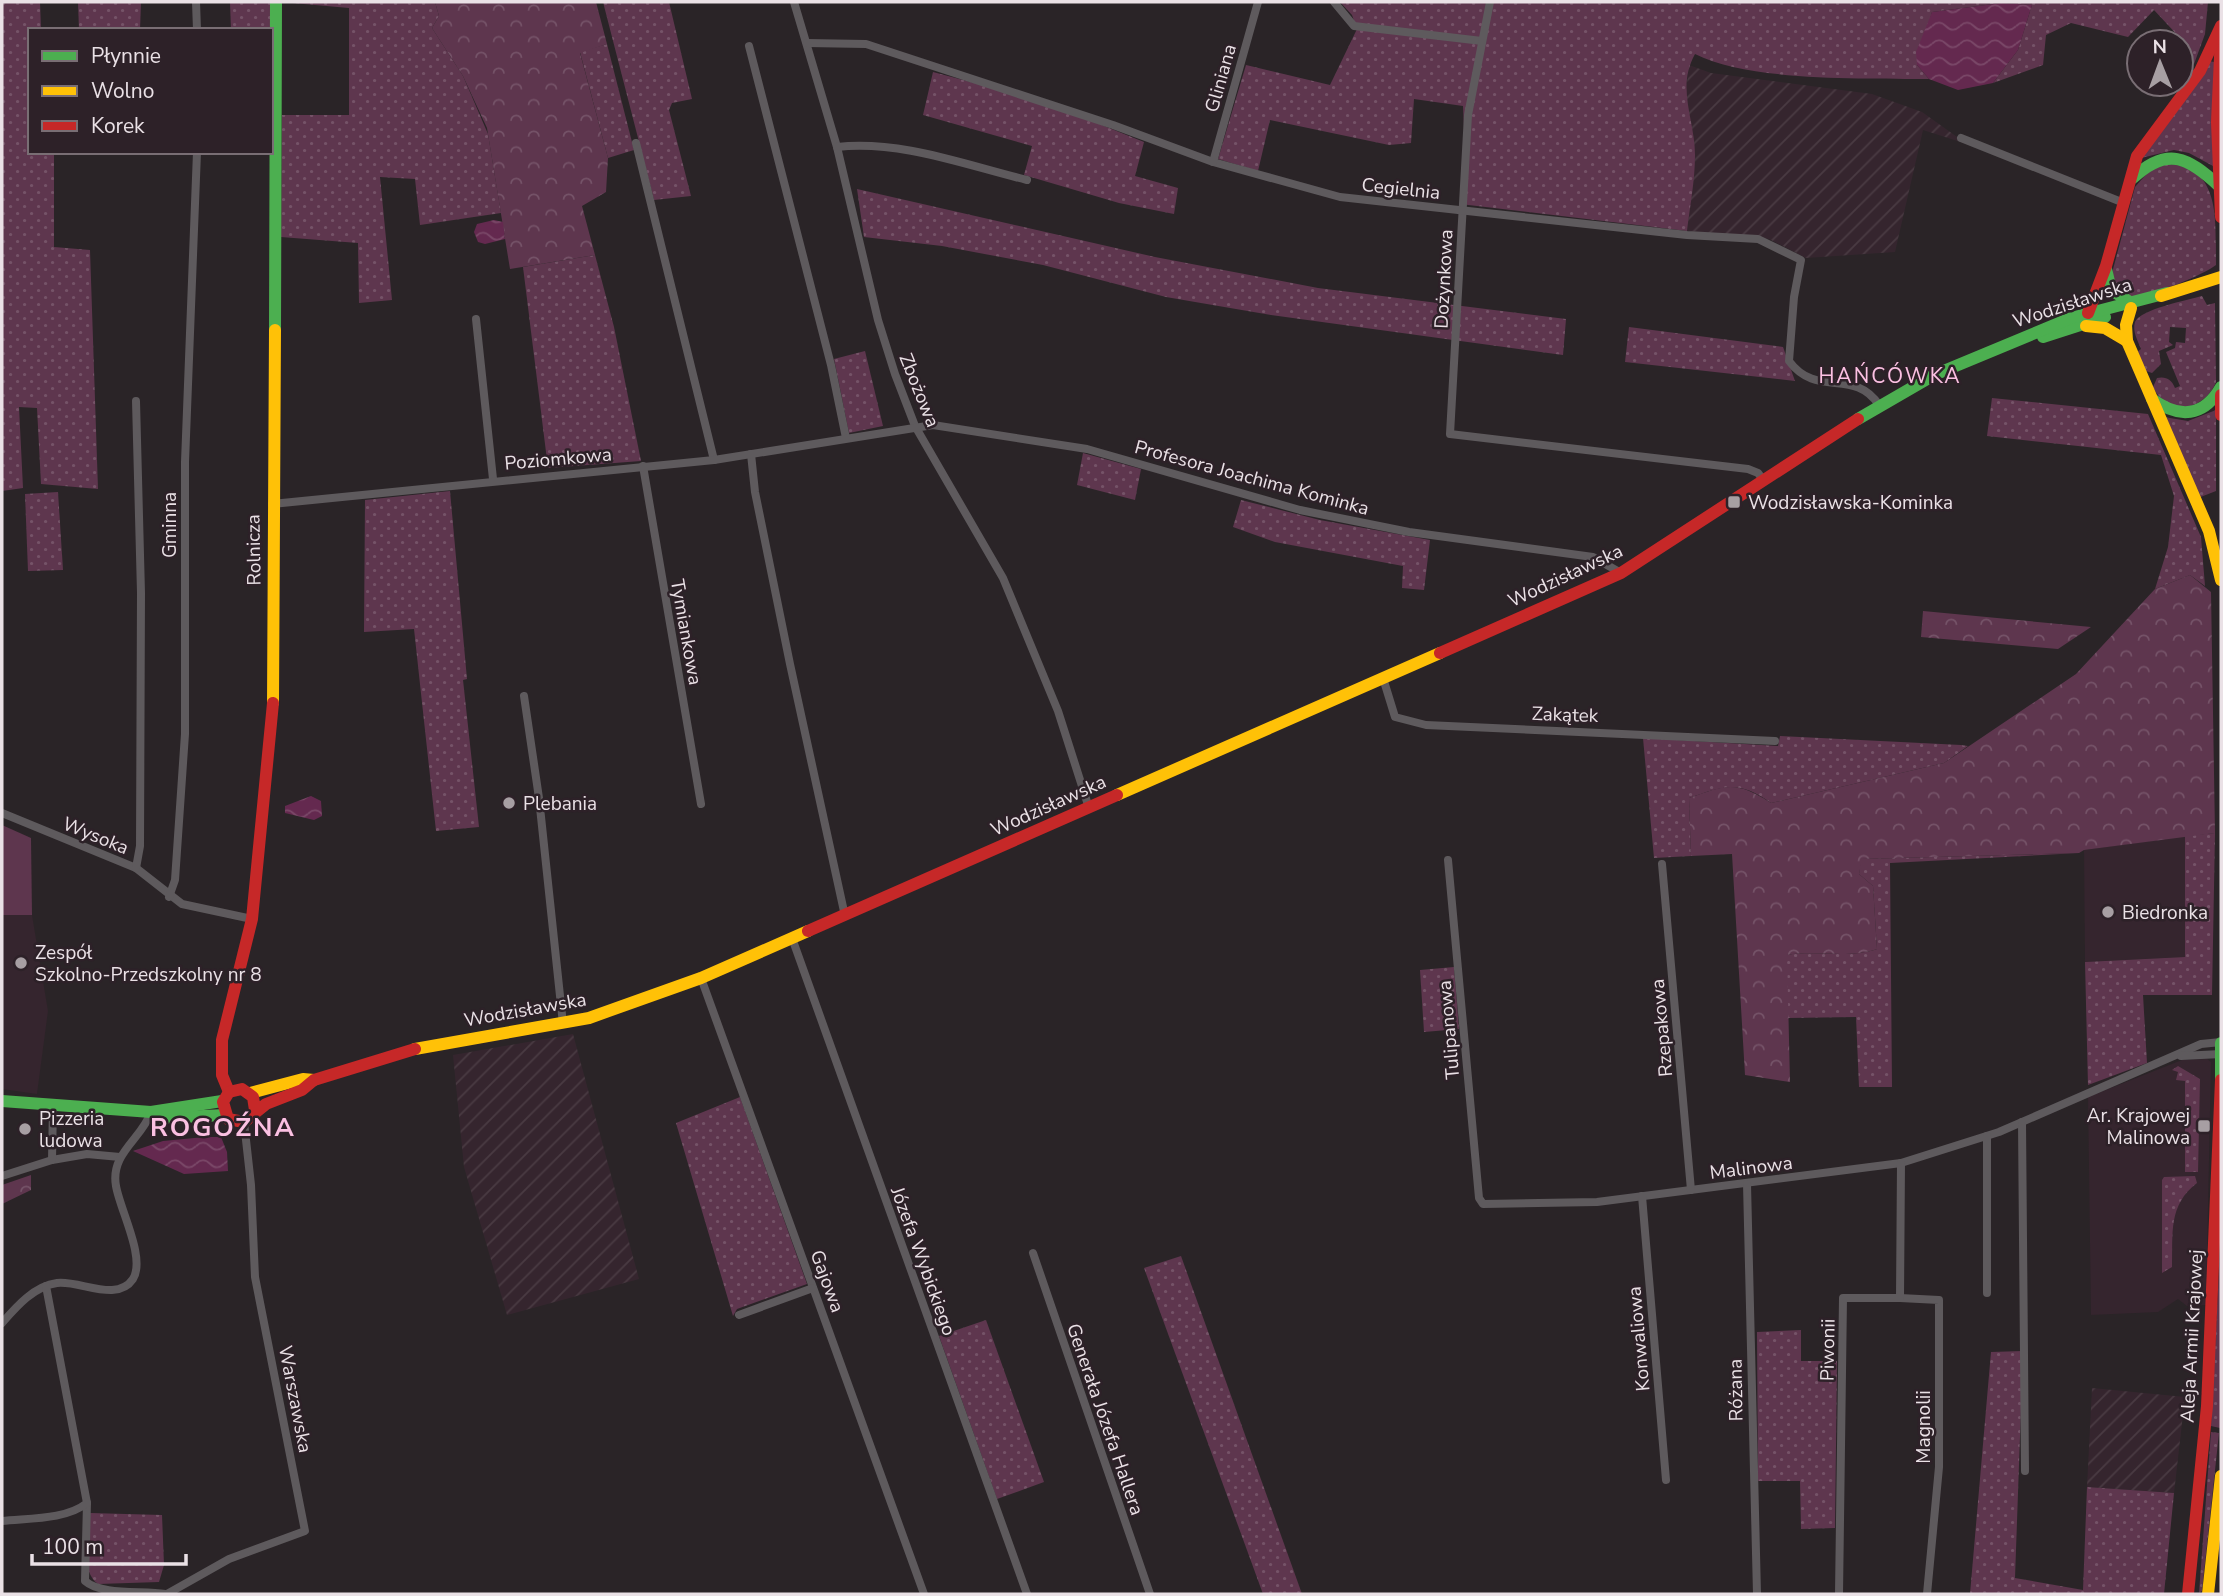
<svg xmlns="http://www.w3.org/2000/svg" width="2223" height="1596" viewBox="0 0 2223 1596" font-family="'Nunito Sans',sans-serif">
	<style>
		.built { fill: #35252e }
		.industrial { fill: url(#industrial-furrows) }
		.grass { fill: url(#grass-dots) }
		.forest { fill: url(#forest-crowns) }
		.park { fill: #5e364e }
		.water { fill: url(#water-waves) }
		.lines { fill: none; stroke-linecap: round; stroke-linejoin: round }
		.street { stroke: #5e5a5d; stroke-width: 8 }
		.fast { stroke: #4caf50; stroke-width: 12 }
		.slow { stroke: #ffc107; stroke-width: 12 }
		.jam { stroke: #c62828; stroke-width: 12 }
		.poi-dot { fill: #a79fa3; stroke: #2d2128; stroke-width: 2.5 }
		.labels { text-anchor: middle; stroke-width: 5; stroke-linejoin: round; paint-order: stroke }
		.street-label { font-size: 19px; fill: #eae1e6; stroke: #2d2128 }
		.poi-label { font-size: 19px; fill: #eae1e6; stroke: #2d2128; text-anchor: start }
		.neighbourhood-label { font-size: 21px; letter-spacing: 2px; fill: #fbc0e2; stroke: #2d2128 }
		.district-label { font-size: 26px; font-weight: bold; letter-spacing: 2px; fill: #fbc0e2; stroke: #2d2128 }
	</style>
	<defs>
		<pattern id="industrial-furrows" width="10" height="10" patternUnits="userSpaceOnUse" patternTransform="scale(1.75)"><rect width="10" height="10" fill="#35252e"/><path d="M-1 1l2-2M0 10L10 0M9 11l2-2" fill="none" stroke="#493a42"/></pattern>
		<pattern id="grass-dots" width="8" height="8" patternUnits="userSpaceOnUse" patternTransform="scale(1.75)"><rect width="8" height="8" fill="#5e364e"/><path d="M2 2h.1M6 6h.1" fill="none" stroke="#755368" stroke-width="1.8" stroke-linecap="round"/></pattern>
		<pattern id="forest-crowns" width="20" height="18" patternUnits="userSpaceOnUse" patternTransform="scale(1.75)"><rect width="20" height="18" fill="#5e364e"/><path d="M2 6a3 3 0 1 1 6 0M12 15a3 3 0 1 1 6 0" fill="none" stroke="#755368"/></pattern>
		<pattern id="water-waves" width="16" height="10" patternUnits="userSpaceOnUse" patternTransform="scale(1.75)"><rect width="16" height="10" fill="#64294f"/><path d="M0 5q4-4 8 0t8 0" fill="none" stroke="#7a4868"/></pattern>
	</defs>
	<rect width="100%" height="100%" fill="#2a2427"/>
	<g class="built">
		<polygon points="2185,836 2185,957 2085,962 2084,850"/>
		<polygon points="2,915 32,915 48,1011 37,1094 2,1089"/>
		<polygon points="2207,1059 2211,1062 2206,1305 2187,1306 2178,1299 2158,1312 2091,1315 2088,1097 2182,1060"/>
	</g>
	<g class="industrial">
		<polygon points="1689,65 1711,73 1872,94 1922,112 1967,144 1923,130 1895,252 1806,258 1769,239 1687,231 1695,157 1685,101"/>
		<polygon points="573,1034 639,1279 507,1315 464,1167 453,1055"/>
		<polygon points="2092,1388 2185,1397 2174,1493 2087,1487"/>
	</g>
	<g class="grass">
		<polygon points="2,2 40,2 41,30 30,30 30,152 54,152 54,247 90,250 98,489 41,484 37,408 19,407 23,488 2,491"/>
		<polygon points="78,2 141,2 140,30 79,30"/>
		<polygon points="230,2 270,2 270,30 231,30"/>
		<polygon points="281,2 435,2 439,16 432,28 463,76 488,134 501,213 420,225 415,179 380,177 392,300 359,303 358,243 281,237 282,115 349,115 349,8"/>
		<polygon points="603,2 669,2 692,99 672,103 669,110 691,196 654,200"/>
		<path d="M1340,2H2208L2205,34L2194,64L2181,39L2154,10L2128,37L2071,23L2046,35L2043,65L1993,83L2018,50L2032,5L2001,3L1932,12L1917,65L1929,79C1866,78 1749,82 1695,54C1676,88 1695,120 1695,155C1695,180 1690,206 1687,231L1460,204L1465,150L1463,106L1414,99L1411,143L1389,145L1270,120L1258,171L1218,159L1246,65L1330,85L1357,29L1352,15Z"/>
		<polygon points="607,44 634,150 608,158 580,52"/>
		<polygon points="2209,61 2214,62 2213,166 2189,153 2174,150 2141,158"/>
		<polygon points="933,72 1042,101 1144,142 1135,176 1178,188 1174,214 1119,203 1024,175 1032,146 923,115"/>
		<path d="M2166,164C2223,165 2215,224 2216,265C2203,275 2141,302 2126,295C2117,290 2114,282 2112,273L2135,187L2150,170Z"/>
		<polygon points="857,189 1155,257 1318,288 1566,319 1563,355 1271,315 1166,297 1043,265 942,246 864,237"/>
		<polygon points="595,255 614,327 641,461 548,468 523,267"/>
		<path d="M2202,296L2207,305L2215,303L2216,382C2204,411 2168,418 2153,387L2157,378C2166,376 2172,380 2175,388L2180,386L2166,352L2175,348L2176,342L2185,343L2186,328L2170,327L2169,342L2173,345L2159,351L2161,364L2152,373L2146,371L2137,352L2141,349C2138,341 2132,331 2135,322C2141,309 2188,300 2202,296Z"/>
		<polygon points="1629,327 1783,347 1795,381 1625,362"/>
		<polygon points="865,351 883,426 849,433 834,359"/>
		<polygon points="1992,398 2148,414 2201,537 2205,586 2190,575 2155,589 2168,547 2174,496 2161,455 1987,436"/>
		<polygon points="2216,410 2216,491 2198,498 2164,417 2188,421"/>
		<polygon points="1083,453 1141,469 1135,500 1077,485"/>
		<polygon points="450,491 467,679 463,680 479,827 436,831 414,629 364,632 365,500"/>
		<polygon points="58,492 63,570 28,571 25,494"/>
		<polygon points="1241,500 1320,520 1430,540 1424,590 1402,588 1403,566 1275,542 1233,527"/>
		<path d="M1780,736L1961,745L1968,746L1944,763L1771,803C1739,780 1724,786 1689,798L1691,856L1654,858L1643,738L1778,746Z"/>
		<polygon points="2215,833 2212,995 2143,995 2147,1063 2088,1085 2085,962 2185,957 2185,836"/>
		<path d="M2079,853L1890,863L1892,1087H1859L1856,1017L1787,1018V955C1817,950 1848,959 1877,949L1873,886L1859,874L1861,859Z"/>
		<polygon points="1454,967 1459,1029 1424,1032 1420,970"/>
		<polygon points="2178,1066 2200,1079 2198,1172 2185,1172 2185,1081 2176,1080 2178,1072 2172,1070"/>
		<polygon points="740,1097 807,1284 737,1309 733,1316 676,1123"/>
		<path d="M2195,1176L2197,1183C2168,1205 2173,1233 2172,1267L2162,1273V1180L2164,1177Z"/>
		<polygon points="2221,1232 2221,1403 2220,1428 2211,1426"/>
		<polygon points="1181,1256 1302,1594 1263,1594 1144,1268"/>
		<polygon points="986,1320 1044,1482 997,1499 939,1336"/>
		<polygon points="1801,1330 1801,1361 1837,1361 1835,1528 1801,1529 1800,1481 1758,1481 1757,1332"/>
		<polygon points="2023,1351 2015,1578 2083,1590 2087,1487 2174,1493 2164,1594 1970,1594 1991,1352"/>
		<polygon points="2211,1432 2219,1433 2202,1591 2199,1593"/>
		<path d="M90,1513L162,1515L164,1565L159,1582L98,1584C79,1570 89,1535 90,1513Z"/>
	</g>
	<g class="forest">
		<polygon points="435,2 596,2 607,44 580,53 608,158 606,192 582,206 595,255 510,269 487,128 463,76 432,28 439,16"/>
		<path d="M2190,575L2211,592L2215,833L2084,850L2079,853L1862,859L1859,874L1873,886L1877,949C1848,959 1817,950 1787,955L1790,1082L1745,1075L1732,854L1691,856L1689,798C1726,785 1736,780 1771,803L1944,763L2076,674L2155,589Z"/>
		<polygon points="1923,611 2091,627 2058,649 1921,637"/>
		<polygon points="31,1175 31,1190 2,1204 2,1185"/>
	</g>
	<polygon class="park" points="2,825 31,838 32,915 2,915"/>
	<g class="water">
		<polygon points="2001,3 2032,5 2018,50 1993,83 1958,90 1929,79 1917,65 1916,52 1932,12"/>
		<polygon points="494,220 503,222 505,239 485,244 478,242 474,232 477,224"/>
		<polygon points="311,796 321,801 322,816 314,820 285,813 285,806"/>
		<polygon points="205,1137 221,1137 227,1152 228,1171 184,1174 133,1151 163,1141"/>
	</g>
	<g class="lines">
		<g class="street">
			<polyline points="196,2 197,30"/>
			<polyline points="794,2 837,147 878,320 895,374 915,426 1003,578 1058,711 1089,808"/>
			<polyline points="1334,2 1354,26 1482,41"/>
			<polyline points="1490,2 1468,115 1450,434 1748,469 1758,473 1764,481"/>
			<path d="M807,43L866,44L1113,125L1213,162L1340,197L1687,235L1758,239L1801,260L1794,297L1789,361C1817,399 1854,367 1879,405"/>
			<polyline points="749,46 831,365 846,438"/>
			<polyline points="1961,138 2124,203"/>
			<polyline points="636,143 714,460"/>
			<path d="M837,147C901,140 965,165 1027,180"/>
			<polyline points="1213,162 1258,2"/>
			<polyline points="476,319 493,479"/>
			<polyline points="751,454 755,492 790,664 845,916"/>
			<polyline points="643,466 701,804"/>
			<polyline points="272,504 714,460 933,425 1087,449 1300,510 1409,532 1593,557 1621,573"/>
			<polyline points="1383,678 1395,717 1426,725 1775,741"/>
			<polyline points="524,696 539,798 563,1024"/>
			<polyline points="2,813 136,868 182,904 252,919"/>
			<polyline points="1448,860 1479,1198 1483,1204 1597,1202 1901,1163 1999,1132 2201,1044 2221,1042"/>
			<polyline points="1662,864 1691,1190"/>
			<polyline points="136,868 140,846 141,593 136,401"/>
			<polyline points="169,897 175,880 185,734 185,462 197,152"/>
			<polyline points="792,938 1027,1594"/>
			<polyline points="701,978 924,1594"/>
			<polyline points="2181,1056 2221,1054"/>
			<polyline points="2022,1122 2025,1471"/>
			<polyline points="1987,1136 1987,1293"/>
			<polyline points="52,1160 87,1154 120,1157"/>
			<polyline points="2,1176 52,1160 53,1105"/>
			<polyline points="1747,1184 1757,1594"/>
			<polyline points="1642,1196 1666,1480"/>
			<polyline points="1033,1253 1150,1594"/>
			<polyline points="1900,1298 1939,1300 1939,1467 1927,1594"/>
			<polyline points="739,1315 813,1288"/>
			<path d="M2,1323C16,1307 34,1286 57,1283C80,1280 117,1303 133,1279C146,1258 120,1210 116,1186C110,1153 142,1139 151,1112"/>
			<path d="M87,1503L85,1581C102,1596 143,1590 165,1594"/>
			<path d="M2,1521C27,1518 66,1520 87,1503L46,1286"/>
			<polyline points="167,1594 229,1559 305,1531 255,1277 251,1185 244,1122"/>
			<polyline points="1839,1594 1843,1298 1900,1298 1901,1163"/>
		</g>
		<g class="fast">
			<path d="M2133,178C2167,146 2188,157 2219,186"/>
			<polyline points="2106,269 2111,290 2130,302"/>
			<polyline points="275,330 276,2"/>
			<polyline points="2043,337 2105,317"/>
			<path d="M2152,399C2179,419 2204,417 2221,387"/>
			<polyline points="1858,419 1934,375 2071,318 2167,293"/>
			<polyline points="2221,1043 2221,1078"/>
			<polyline points="2,1101 151,1112 162,1118 225,1115"/>
			<polyline points="151,1112 222,1101"/>
		</g>
		<g class="slow">
			<polyline points="2161,296 2221,277"/>
			<polyline points="2131,308 2126,325 2127,341 2209,531 2221,580"/>
			<polyline points="2086,326 2105,328 2127,341"/>
			<polyline points="273,703 275,330"/>
			<polyline points="1117,795 1440,653"/>
			<polyline points="415,1049 589,1018 701,978 808,931"/>
			<polyline points="250,1093 303,1079 314,1080"/>
			<polyline points="2208,1594 2221,1476"/>
		</g>
		<g class="jam">
			<polyline points="2221,35 2217,122 2221,217"/>
			<polyline points="2088,313 2106,266 2137,156 2200,71 2221,26"/>
			<polyline points="2221,395 2221,415"/>
			<polyline points="1440,653 1621,573 1858,419"/>
			<polyline points="808,931 1117,795"/>
			<polyline points="229,1092 222,1075 222,1040 252,919 273,703"/>
			<polyline points="255,1110 253,1097 242,1089 229,1092 223,1102 228,1119 244,1122 266,1104 302,1090 314,1080 415,1049"/>
			<polyline points="2188,1594 2207,1406 2221,1080"/>
		</g>
	</g>
	<g class="poi-dot">
		<rect x="1727" y="495" width="14" height="14" rx="3.5"/>
		<circle cx="509" cy="803" r="7"/>
		<circle cx="2108" cy="912" r="7"/>
		<circle cx="21" cy="963" r="7"/>
		<rect x="2197" y="1119" width="14" height="14" rx="3.5"/>
		<circle cx="25" cy="1129" r="7"/>
	</g>
	<g class="labels">
		<g class="street-label">
			<text transform="translate(1220 78) rotate(-74)" y="7">Gliniana</text>
			<text transform="translate(1401 188) rotate(6)" y="7">Cegielnia</text>
			<text transform="translate(1443 279) rotate(-87)" y="7">Dożynkowa</text>
			<text transform="translate(2072 302) rotate(-18)" y="7">Wodzisławska</text>
			<text transform="translate(920 390) rotate(68)" y="7">Zbożowa</text>
			<text transform="translate(558 458) rotate(-5)" y="7">Poziomkowa</text>
			<text transform="translate(1252 477) rotate(15)" y="7">Profesora Joachima Kominka</text>
			<text transform="translate(169 525) rotate(-90)" y="7">Gminna</text>
			<text transform="translate(253 550) rotate(-91)" y="7">Rolnicza</text>
			<text transform="translate(1565 575) rotate(-25)" y="7">Wodzisławska</text>
			<text transform="translate(687 632) rotate(80)" y="7">Tymiankowa</text>
			<text transform="translate(1565 714) rotate(2)" y="7">Zakątek</text>
			<text transform="translate(1048 805) rotate(-24)" y="7">Wodzisławska</text>
			<text transform="translate(96 835) rotate(22)" y="7">Wysoka</text>
			<text transform="translate(525 1009) rotate(-10)" y="7">Wodzisławska</text>
			<text transform="translate(1661 1028) rotate(-95)" y="7">Rzepakowa</text>
			<text transform="translate(1448 1030) rotate(-95)" y="7">Tulipanowa</text>
			<text transform="translate(1751 1167) rotate(-7)" y="7">Malinowa</text>
			<text transform="translate(924 1261) rotate(70)" y="7">Józefa Wybickiego</text>
			<text transform="translate(828 1281) rotate(70)" y="7">Gajowa</text>
			<text transform="translate(2191 1336) rotate(-87)" y="7">Aleja Armii Krajowej</text>
			<text transform="translate(1638 1339) rotate(-95)" y="7">Konwaliowa</text>
			<text transform="translate(1827 1350) rotate(-89)" y="7">Piwonii</text>
			<text transform="translate(1735 1390) rotate(-91)" y="7">Różana</text>
			<text transform="translate(296 1399) rotate(79)" y="7">Warszawska</text>
			<text transform="translate(1106 1419) rotate(71)" y="7">Generała Józefa Hallera</text>
			<text transform="translate(1923 1427) rotate(-90)" y="7">Magnolii</text>
		</g>
		<g class="poi-label">
			<text x="1748" y="509">Wodzisławska-Kominka</text>
			<text x="523" y="810">Plebania</text>
			<text x="2122" y="919">Biedronka</text>
			<text x="35" y="959">Zespół<tspan x="35" dy="22">Szkolno-Przedszkolny nr 8</tspan></text>
			<text x="2190" y="1122" text-anchor="end">Ar. Krajowej<tspan x="2190" dy="22">Malinowa</tspan></text>
			<text x="39" y="1125">Pizzeria<tspan x="39" dy="22">ludowa</tspan></text>
		</g>
		<g class="neighbourhood-label">
			<text x="1890" y="383">HAŃCÓWKA</text>
		</g>
		<g class="district-label">
			<text x="223" y="1136">ROGOŹNA</text>
		</g>
	</g>
	<rect width="2223" height="1596" fill="none" stroke="#eae1e6" stroke-width="7"/>
	<rect x="28" y="28" width="245" height="126" fill="#2d2128" stroke="#796e74" stroke-width="2"/>
	<rect x="42" y="51" width="35" height="10" fill="#4caf50" stroke="#796e74" stroke-width="2"/>
	<text x="91" y="63" font-size="21" fill="#eae1e6">Płynnie</text>
	<rect x="42" y="86" width="35" height="10" fill="#ffc107" stroke="#796e74" stroke-width="2"/>
	<text x="91" y="98" font-size="21" fill="#eae1e6">Wolno</text>
	<rect x="42" y="121" width="35" height="10" fill="#c62828" stroke="#796e74" stroke-width="2"/>
	<text x="91" y="133" font-size="21" fill="#eae1e6">Korek</text>
	<g transform="translate(2160 63) rotate(359)"><circle r="33" fill="#2d2128" stroke="#796e74" stroke-width="2"/>
	<path d="M0-5L12 26L0 18L-12 26Z" fill="#a79fa3"/>
	<text y="-10" font-size="19" font-weight="bold" text-anchor="middle" fill="#eae1e6">N</text>
	</g>
	<path d="M32 1554v10h154v-10" fill="none" stroke="#eae1e6" stroke-width="3.5"/>
	<text x="42" y="1554" font-size="21" fill="#eae1e6" stroke="#2d2128" stroke-width="5" paint-order="stroke">100 m</text>
</svg>
